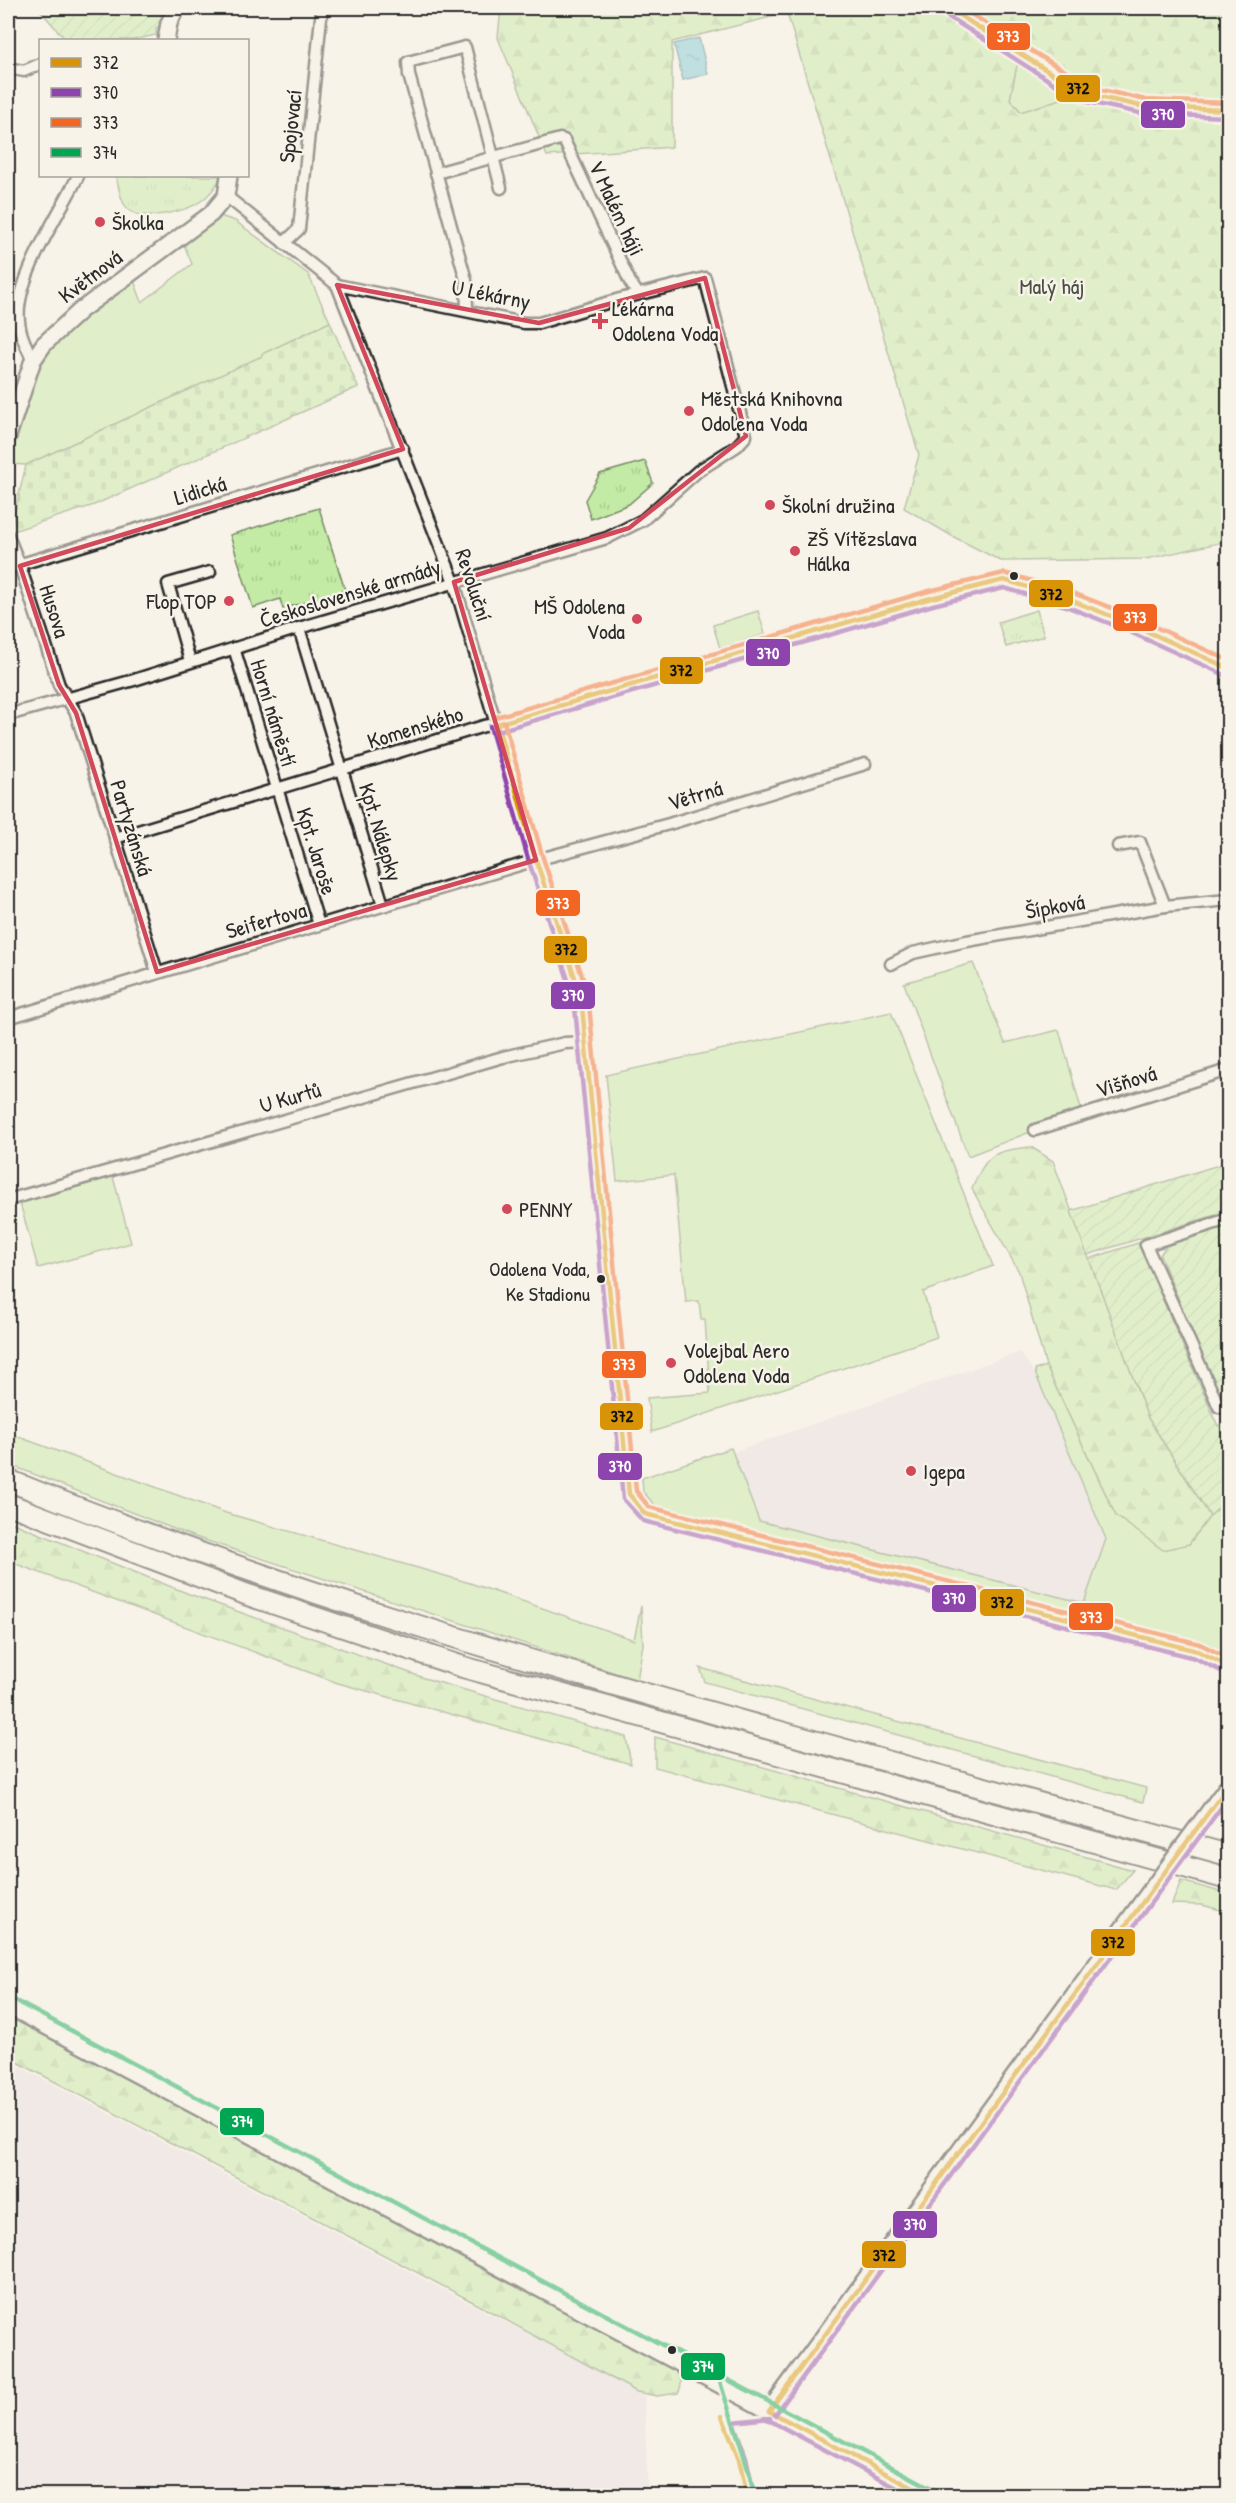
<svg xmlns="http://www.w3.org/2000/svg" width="1236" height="2503" viewBox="0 0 1236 2503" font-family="'Patrick Hand',sans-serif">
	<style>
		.built { fill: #e6dee4 }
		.grass { fill: #c4eba6; stroke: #788b68; stroke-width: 1.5 }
		.forest { fill: url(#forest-firs); stroke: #788b68; stroke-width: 1.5; fill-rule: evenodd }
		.cemetery { fill: url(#cemetery-stones); stroke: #788b68; stroke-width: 1.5 }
		.park { fill: url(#park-tufts); stroke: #788b68; stroke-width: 1.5 }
		.garden { fill: url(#garden-furrows); stroke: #788b68; stroke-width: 1.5 }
		.water { fill: url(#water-ripples); stroke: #5a8993; stroke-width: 1.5 }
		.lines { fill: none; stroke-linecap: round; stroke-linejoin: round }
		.street-casing { stroke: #2b2b2b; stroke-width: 15 }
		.secondary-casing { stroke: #2b2b2b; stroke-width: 20 }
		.highway-casing { stroke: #2b2b2b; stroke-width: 24 }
		.street { stroke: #f7f3e8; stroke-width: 10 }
		.secondary { stroke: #f7f3e8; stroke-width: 15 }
		.highway { stroke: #f7f3e8; stroke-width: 20 }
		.secondary-bridge-casing { stroke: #2b2b2b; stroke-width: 20; stroke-linecap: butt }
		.secondary-bridge { stroke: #f7f3e8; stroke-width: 15 }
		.bus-1-casing { stroke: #f7f3e8; stroke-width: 9 }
		.bus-2-casing { stroke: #f7f3e8; stroke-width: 9 }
		.bus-3-casing { stroke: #f7f3e8; stroke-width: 9 }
		.bus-4-casing { stroke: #f7f3e8; stroke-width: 9 }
		.bus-1 { stroke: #d89406; stroke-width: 4.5 }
		.bus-2 { stroke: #8e44ad; stroke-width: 4.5 }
		.bus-3 { stroke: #f26522; stroke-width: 4.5 }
		.bus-4 { stroke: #00a651; stroke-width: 4.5 }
		.marked { fill: none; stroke: #d1495b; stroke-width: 4.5; stroke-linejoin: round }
		.poi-dot { fill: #d1495b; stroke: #f7f3e8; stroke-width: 2 }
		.bus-dot { fill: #2b2b2b; stroke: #f7f3e8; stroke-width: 2 }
		.labels { text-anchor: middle; stroke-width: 5; stroke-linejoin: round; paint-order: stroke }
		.bus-label { font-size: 20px; fill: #2b2b2b; stroke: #f7f3e8; text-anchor: end }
		.street-label { font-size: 22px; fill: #2b2b2b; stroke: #f7f3e8 }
		.poi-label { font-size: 22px; fill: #2b2b2b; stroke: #f7f3e8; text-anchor: start }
		.park-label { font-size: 22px; fill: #4a5144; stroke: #f7f3e8 }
		.line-badge { stroke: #f7f3e8; stroke-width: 2 }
		.badge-label { font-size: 16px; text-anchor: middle; font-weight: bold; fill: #fff }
		.pale-badge-label { font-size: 16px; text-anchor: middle; font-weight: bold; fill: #111 }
	</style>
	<defs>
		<pattern id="forest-firs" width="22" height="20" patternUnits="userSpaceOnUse" patternTransform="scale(1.5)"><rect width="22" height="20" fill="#c4eba6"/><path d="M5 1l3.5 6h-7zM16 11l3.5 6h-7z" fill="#a9ca8f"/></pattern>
		<pattern id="cemetery-stones" width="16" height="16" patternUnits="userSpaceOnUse" patternTransform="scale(1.5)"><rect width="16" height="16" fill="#c4eba6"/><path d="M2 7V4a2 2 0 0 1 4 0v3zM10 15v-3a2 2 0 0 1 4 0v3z" fill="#a9ca8f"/></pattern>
		<pattern id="park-tufts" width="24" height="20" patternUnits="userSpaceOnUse" patternTransform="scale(1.5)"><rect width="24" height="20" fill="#c4eba6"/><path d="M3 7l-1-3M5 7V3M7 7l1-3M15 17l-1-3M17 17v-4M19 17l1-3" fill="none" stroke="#a9ca8f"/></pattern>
		<pattern id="garden-furrows" width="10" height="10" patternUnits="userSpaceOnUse" patternTransform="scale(1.5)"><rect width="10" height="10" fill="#c4eba6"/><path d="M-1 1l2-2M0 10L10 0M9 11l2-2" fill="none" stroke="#a9ca8f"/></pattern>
		<pattern id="water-ripples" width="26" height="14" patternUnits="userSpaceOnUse" patternTransform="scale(1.5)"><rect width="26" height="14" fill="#7ac8d8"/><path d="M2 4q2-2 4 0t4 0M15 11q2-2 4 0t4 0" fill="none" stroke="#64a3af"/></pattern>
	</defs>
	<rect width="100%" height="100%" fill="#f7f3e8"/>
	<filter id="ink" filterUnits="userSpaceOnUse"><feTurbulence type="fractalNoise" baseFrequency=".0167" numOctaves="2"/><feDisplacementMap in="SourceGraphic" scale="12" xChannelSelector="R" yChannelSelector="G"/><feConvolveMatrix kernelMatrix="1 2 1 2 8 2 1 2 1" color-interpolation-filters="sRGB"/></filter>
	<g filter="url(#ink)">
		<g class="built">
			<polygon points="1020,1352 1036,1375 1106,1540 1084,1603 758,1521 733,1452"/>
			<polygon points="11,2062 644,2395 648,2495 8,2496 8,2063"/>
		</g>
		<g class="grass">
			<polygon points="1018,59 1073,95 1021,112 1010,99"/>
			<path d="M220,216L235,221L308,274L330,322L262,354L263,356L26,465L9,464L36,368C50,337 105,298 133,278L142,302L192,264L183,242Z"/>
			<polygon points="758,611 765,634 720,648 713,625"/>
			<polygon points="973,963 1005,1043 1059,1030 1082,1112 968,1156 904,983"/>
			<polygon points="891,1012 993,1266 923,1292 937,1337 652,1432 647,1398 710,1393 705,1319 701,1319 699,1301 686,1302 674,1175 617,1181 606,1075"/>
			<polygon points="113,1177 131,1243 38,1268 20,1203"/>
			<polygon points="1046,1366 1116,1516 1189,1544 1210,1516 1228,1499 1228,1653 658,1508 643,1492 642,1478 731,1448 759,1521 1084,1603 1106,1539 1036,1375 1035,1370"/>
			<polygon points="8,1433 226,1513 470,1583 634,1640 641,1606 643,1644 637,1680 192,1536 8,1464"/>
			<polygon points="700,1668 1146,1788 1143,1802 705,1682"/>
		</g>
		<g class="forest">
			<path d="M501,8H1228V541L1146,559L1001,561L952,536L904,508L919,455L787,13L672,42V147L547,156L498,38ZM1018,60H1019L1073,95L1021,112L1010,99Z"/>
			<path d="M1031,1147L1053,1161L1148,1418L1210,1516L1189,1544L1163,1550L1116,1516L1046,1366L1019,1272L972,1189C987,1153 993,1151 1031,1147Z"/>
			<polygon points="8,1521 189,1594 424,1678 626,1737 631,1764 338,1683 8,1561"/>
			<polygon points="655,1737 1133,1870 1116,1890 655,1767"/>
			<polygon points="1181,1881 1228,1894 1228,1912 1202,1905 1172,1904"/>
			<path d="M8,2015L672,2367C681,2377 684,2381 678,2393L657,2396L637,2392L475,2303L8,2057Z"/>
		</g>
		<polygon class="cemetery" points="330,322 358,387 94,505 10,532 26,465 262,356 262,354"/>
		<g class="park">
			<path d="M116,176H221C216,187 211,194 201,201C188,211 143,222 129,210C120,202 119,187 116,176Z"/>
			<polygon points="645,461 653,483 629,504 591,519 585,500 600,474"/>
			<polygon points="319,508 345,590 283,609 280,599 253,608 230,535"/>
			<polygon points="1037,610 1044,636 1006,647 998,622"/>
		</g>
		<g class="garden">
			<polygon points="38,8 165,8 159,27 156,28 156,35 133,40 66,40"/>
			<polygon points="1228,1162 1228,1211 1087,1255 1071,1211"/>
			<polygon points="1228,1225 1228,1401 1219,1395 1160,1255 1167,1244"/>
			<polygon points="1138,1243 1218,1426 1228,1421 1228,1499 1210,1516 1148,1418 1089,1259"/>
		</g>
		<polygon class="water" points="699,38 708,74 683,80 674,44"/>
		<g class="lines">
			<g class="street-casing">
				<g id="street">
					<polyline points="8,68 24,71 40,64"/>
					<polyline points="436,173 560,139 564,140 630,282 638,294"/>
					<polyline points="226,196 337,285 454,582 536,860 581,996 629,1494 645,1514 1198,1651 1228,1666"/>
					<polyline points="284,243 299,229 322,8"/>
					<polyline points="467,309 466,280 409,75 408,62 465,47 501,188"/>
					<path d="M33,360C27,348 20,335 19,321C14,279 60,214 78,176"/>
					<polyline points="8,536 20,566 59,685 76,713 157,972"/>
					<polyline points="8,568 403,449"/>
					<polyline points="299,628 383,905"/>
					<polyline points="234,648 319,925"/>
					<polyline points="190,661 168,584 210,572"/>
					<polyline points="8,715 134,680 299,628 607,538 643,520 698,471 737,446 746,436 705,278 620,299 539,323 524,323 337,285"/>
					<polyline points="115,838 484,726 513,721 931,598 1004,580 1065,598 1124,621 1228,668"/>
					<polyline points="1118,846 1140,842 1165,906"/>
					<polyline points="891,964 913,953 967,941 1165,906 1228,900"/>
					<polyline points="8,1018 536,860 669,824 865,764"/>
					<polyline points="1035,1130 1228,1070"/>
					<polyline points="8,1200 503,1057 565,1043 586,1042"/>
					<polyline points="1228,1219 1146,1245 1219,1407 1228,1408"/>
				</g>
			</g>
			<g class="secondary-casing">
				<g id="secondary">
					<polyline points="948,8 1062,80 1090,95 1145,107 1228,110"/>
					<polyline points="166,40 169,23 176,8"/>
					<polyline points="8,436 33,360 44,344 81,310 211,214 226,196 229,176"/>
					<polyline points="1219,1798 1228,1786"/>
					<polyline points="8,2006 929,2496"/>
					<polyline points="769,2411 1134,1913"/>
				</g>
			</g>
			<g class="highway-casing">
				<g id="highway">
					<path d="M8,1480C256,1581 512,1657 770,1729C923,1771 1076,1813 1228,1855"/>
					<polyline points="8,1504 248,1595 463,1667 1228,1879"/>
				</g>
			</g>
			<use href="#street" class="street"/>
			<use href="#secondary" class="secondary"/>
			<use href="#highway" class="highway"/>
			<g class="secondary-bridge-casing">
				<polyline id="secondary-bridge" points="1134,1913 1219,1798"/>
			</g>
			<use href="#secondary-bridge" class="secondary-bridge"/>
			<g class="bus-1-casing">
				<g id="bus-1">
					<polyline points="948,8 1062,80 1090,95 1145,107 1228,110"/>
					<polyline points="497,724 536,860 581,996 629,1494 645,1514 1198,1651 1228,1666"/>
					<polyline points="497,724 931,598 1004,580 1065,598 1124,621 1228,668"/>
					<polyline points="769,2411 1228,1786"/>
					<polyline points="769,2411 928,2496"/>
					<polyline points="722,2416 739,2459 747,2496"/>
				</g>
			</g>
			<g class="bus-2-casing">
				<g id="bus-2">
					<polyline points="944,14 1058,86 1088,102 1144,114 1228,117"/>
					<polyline points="490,726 529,862 574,998 623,1499 643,1521 1195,1658 1225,1673"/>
					<polyline points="498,731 933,605 1004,588 1063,605 1121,628 1225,675"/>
					<polyline points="775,2415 1228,1798"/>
					<polyline points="765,2418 912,2496"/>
					<polyline points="754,2494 746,2457 733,2422 770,2418"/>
				</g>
			</g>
			<g class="bus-3-casing">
				<g id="bus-3">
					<polyline points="961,8 1093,88 1146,100 1228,103"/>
					<polyline points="496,717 929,591 1004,573 1068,591 1127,614 1228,660"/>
					<polyline points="504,722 543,858 588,994 636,1491 649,1507 1200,1644 1228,1658"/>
				</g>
			</g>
			<g class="bus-4-casing">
				<g id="bus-4">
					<polyline points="12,1999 933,2489"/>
					<path d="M719,2378C730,2417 746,2454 754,2494"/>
				</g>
			</g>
			<use href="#bus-1" class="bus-1"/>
			<use href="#bus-2" class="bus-2"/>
			<use href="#bus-3" class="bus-3"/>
			<use href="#bus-4" class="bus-4"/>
		</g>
	</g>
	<path d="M0 0H1236V2503H0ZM705,278L746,436L629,528L454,582L536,860L157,972L76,713L59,685L20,566L403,449L337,285L539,323Z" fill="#f7f3e8" fill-opacity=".55" fill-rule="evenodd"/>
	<path class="marked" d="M705,278L746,436L629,528L454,582L536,860L157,972L76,713L59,685L20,566L403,449L337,285L539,323Z"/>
	<g class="poi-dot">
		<circle cx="100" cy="222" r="6"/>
		<path d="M597 312h6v6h6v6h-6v6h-6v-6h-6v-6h6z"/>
		<circle cx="689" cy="411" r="6"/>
		<circle cx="770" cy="505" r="6"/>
		<circle cx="795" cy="551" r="6"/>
		<circle cx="229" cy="601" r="6"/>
		<circle cx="637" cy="619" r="6"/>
		<circle cx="507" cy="1209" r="6"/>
		<circle cx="671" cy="1363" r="6"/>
		<circle cx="911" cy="1471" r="6"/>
	</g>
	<g class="bus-dot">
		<circle cx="1014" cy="576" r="5"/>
		<circle cx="601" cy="1279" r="5"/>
		<circle cx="672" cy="2350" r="5"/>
	</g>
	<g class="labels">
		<g class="bus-label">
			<text x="590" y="1276">Odolena Voda,<tspan x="590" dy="25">Ke Stadionu</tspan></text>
		</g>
		<g class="street-label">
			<text transform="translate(290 126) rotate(-84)" y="8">Spojovací</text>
			<text transform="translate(617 208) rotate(65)" y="8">V Malém háji</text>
			<text transform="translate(90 276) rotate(-37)" y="8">Květnová</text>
			<text transform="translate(491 294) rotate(11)" y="8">U Lékárny</text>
			<text transform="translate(200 490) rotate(-17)" y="8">Lidická</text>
			<text transform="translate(474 585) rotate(72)" y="8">Revoluční</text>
			<text transform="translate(350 593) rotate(-17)" y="8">Československé armády</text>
			<text transform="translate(55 611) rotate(72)" y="8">Husova</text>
			<text transform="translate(274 713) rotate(73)" y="8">Horní náměstí</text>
			<text transform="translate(415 727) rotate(-17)" y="8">Komenského</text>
			<text transform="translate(695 795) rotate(-17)" y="8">Větrná</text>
			<text transform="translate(132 828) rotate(73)" y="8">Partyzánská</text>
			<text transform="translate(381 832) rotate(73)" y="8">Kpt. Nálepky</text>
			<text transform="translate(317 851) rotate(73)" y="8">Kpt. Jaroše</text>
			<text transform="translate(1055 906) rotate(-10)" y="8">Šípková</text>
			<text transform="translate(266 920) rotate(-16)" y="8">Seifertova</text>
			<text transform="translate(1126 1081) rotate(-17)" y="8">Višňová</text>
			<text transform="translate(290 1097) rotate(-16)" y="8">U Kurtů</text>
		</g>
		<g class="poi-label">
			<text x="112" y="230">Školka</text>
			<text x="612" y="316">Lékárna<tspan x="612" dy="25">Odolena Voda</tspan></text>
			<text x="701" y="406">Městská Knihovna<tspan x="701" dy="25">Odolena Voda</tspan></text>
			<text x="782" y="513">Školní družina</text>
			<text x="807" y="546">ZŠ Vítězslava<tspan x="807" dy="25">Hálka</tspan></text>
			<text x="217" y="609" text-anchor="end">Flop TOP</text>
			<text x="625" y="614" text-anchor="end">MŠ Odolena<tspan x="625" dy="25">Voda</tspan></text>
			<text x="519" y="1217">PENNY</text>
			<text x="683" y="1358">Volejbal Aero<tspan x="683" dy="25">Odolena Voda</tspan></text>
			<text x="923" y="1479">Igepa</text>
		</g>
		<g class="park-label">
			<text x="1052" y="294">Malý háj</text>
		</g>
	</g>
	<g class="line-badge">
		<rect x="986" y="22" width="45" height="29" rx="6" fill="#f26522"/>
		<rect x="1055" y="74" width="46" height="29" rx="6" fill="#d89406"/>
		<rect x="1140" y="100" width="46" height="29" rx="6" fill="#8e44ad"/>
		<rect x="1028" y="579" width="46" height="29" rx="6" fill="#d89406"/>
		<rect x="1112" y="603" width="46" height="29" rx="6" fill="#f26522"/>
		<rect x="745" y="638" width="46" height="29" rx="6" fill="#8e44ad"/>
		<rect x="659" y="656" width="45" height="29" rx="6" fill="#d89406"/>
		<rect x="535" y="889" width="46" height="28" rx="6" fill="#f26522"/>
		<rect x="543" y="935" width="45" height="29" rx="6" fill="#d89406"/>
		<rect x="550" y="981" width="46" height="29" rx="6" fill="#8e44ad"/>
		<rect x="601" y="1350" width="46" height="29" rx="6" fill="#f26522"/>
		<rect x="599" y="1402" width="45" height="29" rx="6" fill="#d89406"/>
		<rect x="597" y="1452" width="46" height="29" rx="6" fill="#8e44ad"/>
		<rect x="931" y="1584" width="46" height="29" rx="6" fill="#8e44ad"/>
		<rect x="979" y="1588" width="46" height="29" rx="6" fill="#d89406"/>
		<rect x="1068" y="1602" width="46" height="29" rx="6" fill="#f26522"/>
		<rect x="1090" y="1928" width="46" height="29" rx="6" fill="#d89406"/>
		<rect x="219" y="2107" width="46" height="29" rx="6" fill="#00a651"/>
		<rect x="892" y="2210" width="46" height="29" rx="6" fill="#8e44ad"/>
		<rect x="861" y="2240" width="46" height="29" rx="6" fill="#d89406"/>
		<rect x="680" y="2352" width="46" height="29" rx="6" fill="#00a651"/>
	</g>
	<g class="badge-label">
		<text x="1008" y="42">373</text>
		<text x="1163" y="120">370</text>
		<text x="1135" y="623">373</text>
		<text x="768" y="659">370</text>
		<text x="558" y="909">373</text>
		<text x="573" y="1001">370</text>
		<text x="624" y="1370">373</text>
		<text x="620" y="1472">370</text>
		<text x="954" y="1604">370</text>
		<text x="1091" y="1623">373</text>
		<text x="242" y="2127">374</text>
		<text x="915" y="2230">370</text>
		<text x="703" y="2372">374</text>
	</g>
	<g class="pale-badge-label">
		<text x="1078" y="94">372</text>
		<text x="1051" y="600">372</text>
		<text x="681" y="676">372</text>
		<text x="566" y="955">372</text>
		<text x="622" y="1422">372</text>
		<text x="1002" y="1608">372</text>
		<text x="1113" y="1948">372</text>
		<text x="884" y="2261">372</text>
	</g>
	<rect width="1236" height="2503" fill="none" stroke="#f7f3e8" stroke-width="30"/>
	<rect x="15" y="15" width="1206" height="2473" fill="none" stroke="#2b2b2b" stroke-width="2" filter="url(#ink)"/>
	<rect x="39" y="39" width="210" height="138" fill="#f7f3e8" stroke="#a5a39c" stroke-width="1.5"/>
	<rect x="51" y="58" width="30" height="9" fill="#d89406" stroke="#a5a39c" stroke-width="1.5"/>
	<text x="93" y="69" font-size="18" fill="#2b2b2b">372</text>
	<rect x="51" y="88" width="30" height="9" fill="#8e44ad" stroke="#a5a39c" stroke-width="1.5"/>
	<text x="93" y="99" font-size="18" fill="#2b2b2b">370</text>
	<rect x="51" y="118" width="30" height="9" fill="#f26522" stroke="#a5a39c" stroke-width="1.5"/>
	<text x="93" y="129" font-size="18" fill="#2b2b2b">373</text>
	<rect x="51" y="148" width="30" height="9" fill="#00a651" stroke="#a5a39c" stroke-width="1.5"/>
	<text x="93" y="159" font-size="18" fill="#2b2b2b">374</text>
</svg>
